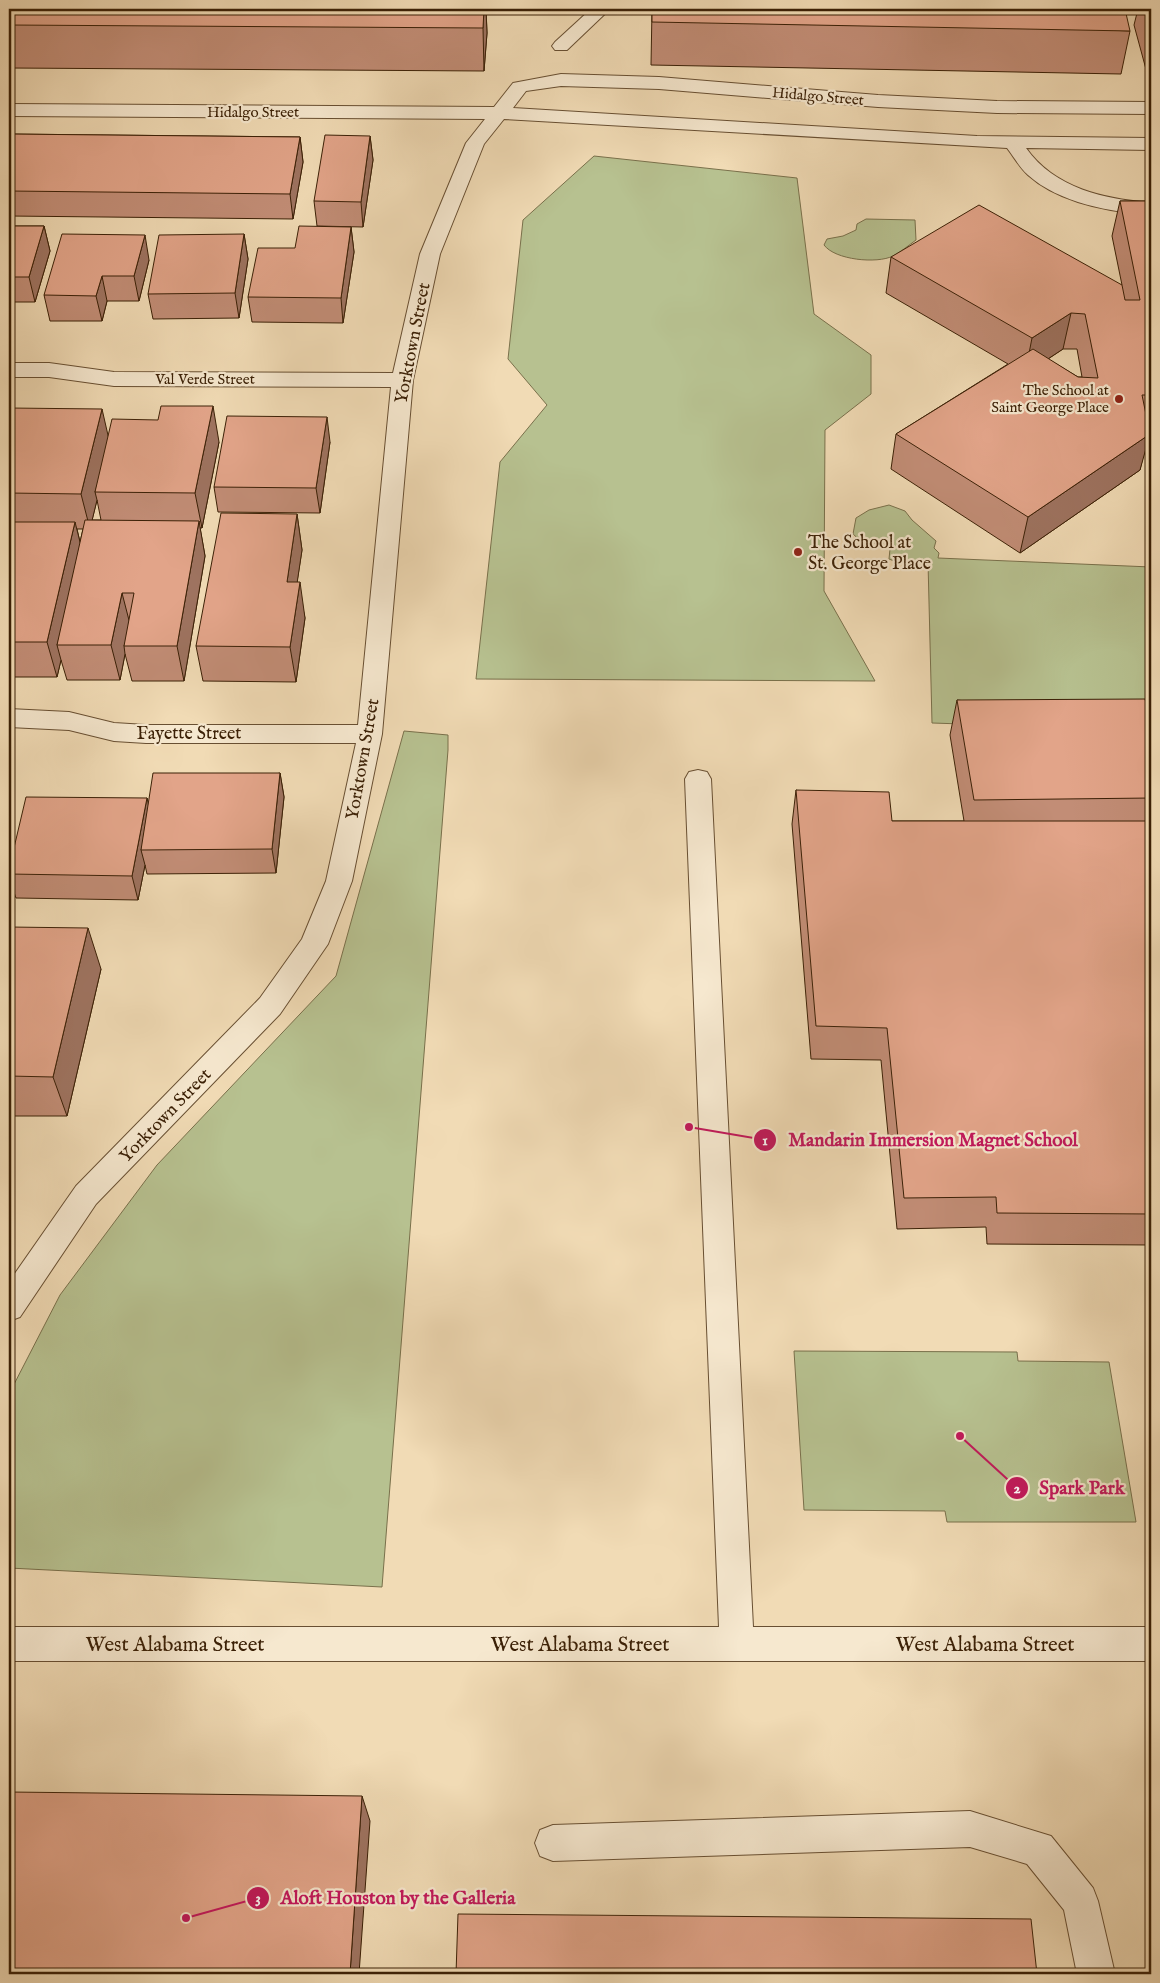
<svg xmlns="http://www.w3.org/2000/svg" width="1160" height="1983" viewBox="0 0 1160 1983" font-family="'IM FELL English',serif">
	<style>
		.green { fill: #b7c190; stroke: #79704b }
		.lines { fill: none; stroke-linecap: round; stroke-linejoin: round }
		.minor-casing { stroke: #684f32; stroke-width: 2 }
		.minor { fill: #f6e8cf; fill-rule: evenodd }
		.wall { fill: #c28d76; stroke: #3b2006; fill-rule: evenodd }
		.shaded-wall { fill: #9e7360; stroke: #3b2006 }
		.building { fill: #e2a489; stroke: #3b2006 }
		.poi-dot { fill: #8f2418; stroke: #f6e8cf; stroke-width: 2 }
		.labels { text-anchor: middle; stroke-width: 4.5; stroke-linejoin: round; paint-order: stroke }
		.far-street-label { font-size: 15px; fill: #3b2006; stroke: #f6e8cf }
		.far-poi-label { font-size: 15px; fill: #3b2006; stroke: #f6e8cf; text-anchor: end }
		.street-label { font-size: 18px; fill: #3b2006; stroke: #f6e8cf }
		.poi-label { font-size: 18px; fill: #3b2006; stroke: #f6e8cf; text-anchor: start }
		.near-street-label { font-size: 21px; fill: #3b2006; stroke: #f6e8cf }
		.leader { fill: none; stroke: #c2185b; stroke-width: 2 }
		.callout-dot { fill: #c2185b; stroke: #f6e8cf; stroke-width: 2 }
		.mark-label { font-size: 15px; text-anchor: middle; font-weight: bold; fill: #fff }
		.callout-label { font-size: 19px; text-anchor: middle; font-weight: bold; fill: #c2185b; stroke: #f6e8cf; stroke-width: 4.5; stroke-linejoin: round; paint-order: stroke }
	</style>
	<rect width="100%" height="100%" fill="#f1dbb5"/>
	<filter id="stains"><feTurbulence type="fractalNoise" baseFrequency=".004" numOctaves="4"/><feColorMatrix values="0 0 0 0 .2 0 0 0 0 .09 0 0 0 0 .02 0 0 0 .5 -.17"/></filter>
	<radialGradient id="worn" r=".72"><stop offset=".6" stop-color="#630" stop-opacity="0"/><stop offset="1" stop-color="#630" stop-opacity=".3"/></radialGradient>
	<g class="green">
		<polygon points="594,156 797,178 814,314 871,355 871,394 825,430 824,591 875,681 476,679 500,462 547,405 508,359 523,220"/>
		<path d="M866,219L915,220L916,240C909,245 901,252 893,256C877,264 835,260 824,245L827,239L843,236L856,230L857,224Z"/>
		<path d="M889,505L905,511L912,520L936,541L934,548L939,553L938,558L1151,567V752L1143,730L932,723L928,562L899,563L889,559L890,549L883,543C870,544 862,543 853,534L856,518L869,510Z"/>
		<polygon points="404,731 448,735 448,750 382,1587 9,1568 9,1394 60,1295 157,1165 336,976"/>
		<polygon points="794,1351 1017,1352 1018,1361 1109,1362 1136,1522 947,1522 945,1511 804,1510"/>
	</g>
	<g class="lines">
		<g class="minor-casing">
			<g id="minor">
				<polygon points="591,9 610,9 567,50 555,50 552,46 555,42"/>
				<path d="M561,74L659,77L878,95L997,101L1151,102V114L997,113L878,107L659,89L561,86L526,91L513,108L977,136L1151,138V150L1026,148C1055,189 1105,199 1151,203V215C1111,212 1059,203 1028,175C1020,168 1014,157 1007,148L504,119L484,144L440,254L413,380L382,734L352,881L328,944L280,1014L96,1204L20,1317L9,1321V1282L76,1186L260,998L302,939L326,881L356,743H146L114,741L69,730L9,727V709L69,712L114,723L146,725H358L391,387L114,386L49,377H9V363H49L114,372L393,373L420,254L466,143L485,119L9,116V104L494,107L513,83Z"/>
				<polygon points="698,770 707,772 711,779 753,1627 1151,1627 1151,1661 9,1661 9,1627 719,1627 685,779 689,772"/>
				<polygon points="970,1811 1051,1836 1093,1888 1098,1901 1115,1974 1077,1974 1064,1910 1027,1864 970,1847 553,1861 540,1856 535,1843 540,1830 553,1825"/>
			</g>
		</g>
		<use href="#minor" class="minor"/>
	</g>
	<g class="wall">
		<polygon points="9,9 486,9 487,33 484,71 9,68"/>
		<polygon points="652,9 1130,31 1121,74 651,65"/>
		<polygon points="1138,9 1151,9 1151,73 1147,73 1134,25"/>
		<polygon points="9,134 300,137 303,162 293,219 9,216"/>
		<polygon points="370,136 373,160 363,227 317,226 314,201"/>
		<path d="M1120,201H1151V439L1149,430L1140,470L1020,553L891,469L896,434L1008,364L886,293L891,257L1122,285L1112,236ZM1063,349H1077L1082,377H1078L1048,359Z"/>
		<polygon points="9,226 44,226 50,251 35,302 9,302"/>
		<polygon points="351,227 354,252 343,323 252,322 248,297"/>
		<polygon points="244,234 248,259 239,318 153,319 148,294"/>
		<polygon points="149,260 139,301 107,301 102,321 50,321 44,295"/>
		<path d="M9,408L108,436L219,442L202,528H200L205,556L184,681H132L125,654L120,680H67L61,660L57,677H9ZM97,500L101,520H92ZM77,529H83L80,542Z"/>
		<polygon points="330,442 320,513 218,512 214,487"/>
		<polygon points="297,514 302,550 297,582 305,618 296,682 203,681 196,646"/>
		<polygon points="957,700 1151,723 1151,1245 987,1244 986,1227 897,1229 881,1060 811,1059 792,824 796,790 892,821 964,821 950,735"/>
		<polygon points="280,773 284,797 276,873 147,874 145,865 138,900 16,898 9,878 9,869 147,798 148,804"/>
		<polygon points="9,927 101,969 67,1116 9,1116"/>
	</g>
	<g class="shaded-wall">
		<polygon points="484,9 486,9 487,33 484,71 483,28"/>
		<polygon points="370,136 373,160 363,227 361,202"/>
		<polygon points="300,137 303,162 293,219 290,194"/>
		<polygon points="44,226 50,251 35,302 29,277"/>
		<polygon points="351,227 354,252 343,323 341,298"/>
		<polygon points="244,234 248,259 239,318 235,293"/>
		<polygon points="145,235 149,260 139,301 134,276"/>
		<polygon points="102,276 107,301 102,321 96,296"/>
		<polygon points="1071,313 1063,349 1025,374 1032,338"/>
		<polygon points="213,406 219,442 202,528 195,493"/>
		<polygon points="102,409 110,444 95,492 97,500 90,529 81,494"/>
		<polygon points="327,417 330,442 320,513 316,488"/>
		<polygon points="1150,434 1140,470 1020,553 1028,517"/>
		<polygon points="297,514 302,550 292,617 287,582"/>
		<polygon points="199,521 205,556 184,681 177,646"/>
		<polygon points="75,522 84,558 57,645 61,660 57,677 47,642"/>
		<polygon points="300,582 305,618 296,682 290,647"/>
		<polygon points="122,593 131,628 124,646 125,654 120,680 111,645"/>
		<polygon points="280,773 284,797 276,873 272,849"/>
		<polygon points="147,798 153,822 141,850 145,865 138,900 132,876"/>
		<polygon points="88,928 101,969 67,1116 53,1077"/>
		<polygon points="362,1796 370,1821 359,1974 350,1974"/>
	</g>
	<g class="building">
		<polygon points="9,9 484,9 483,28 9,25"/>
		<polygon points="652,9 1125,9 1130,31 652,22"/>
		<polygon points="1147,9 1151,9 1151,23"/>
		<polygon points="9,134 300,137 290,194 9,191"/>
		<polygon points="325,135 370,136 361,202 314,201"/>
		<polygon points="1120,201 1151,201 1151,395 1142,395 1150,434 1028,517 896,434 1033,349 1078,377 1098,378 1085,314 1071,313 1032,338 891,257 979,205 1122,285 1125,300 1140,300"/>
		<polygon points="9,226 44,226 29,277 9,277"/>
		<polygon points="299,226 351,227 341,298 248,297 258,248 295,248"/>
		<polygon points="62,234 145,235 134,276 102,276 96,296 44,295"/>
		<polygon points="244,234 235,293 148,294 159,235"/>
		<polygon points="161,406 213,406 195,493 95,492 112,419 158,420"/>
		<polygon points="9,408 102,409 81,494 9,493"/>
		<polygon points="227,416 327,417 316,488 214,487"/>
		<polygon points="221,513 297,514 287,582 300,582 290,647 196,646"/>
		<polygon points="85,520 199,521 177,646 124,646 134,593 122,593 111,645 57,645"/>
		<polygon points="9,522 75,522 47,642 9,642"/>
		<polygon points="1145,699 1151,723 1151,798 974,800 957,700"/>
		<polygon points="153,773 280,773 272,849 141,850"/>
		<polygon points="796,790 889,792 892,821 1151,821 1151,1214 997,1213 996,1197 904,1198 887,1028 816,1026"/>
		<polygon points="26,797 147,798 132,876 9,874 9,869"/>
		<polygon points="9,927 88,928 53,1077 9,1076"/>
		<polygon points="9,1792 362,1796 350,1974 9,1974"/>
		<polygon points="458,1914 1031,1919 1037,1974 456,1974"/>
	</g>
	<g class="poi-dot">
		<circle cx="1119" cy="399" r="5"/>
		<circle cx="798" cy="552" r="5"/>
	</g>
	<g class="labels">
		<g class="far-street-label">
			<text transform="translate(818 96) rotate(5)" y="5">Hidalgo Street</text>
			<text x="253" y="117">Hidalgo Street</text>
			<text x="205" y="384">Val Verde Street</text>
		</g>
		<g class="far-poi-label">
			<text x="1109" y="395">The School at<tspan x="1109" dy="17">Saint George Place</tspan></text>
		</g>
		<g class="street-label">
			<text transform="translate(412 343) rotate(-79)" y="6">Yorktown Street</text>
			<text x="189" y="739">Fayette Street</text>
			<text transform="translate(362 759) rotate(-80)" y="6">Yorktown Street</text>
			<text transform="translate(165 1115) rotate(-46)" y="6">Yorktown Street</text>
		</g>
		<g class="poi-label">
			<text x="808" y="548">The School at<tspan x="808" dy="21">St. George Place</tspan></text>
		</g>
		<g class="near-street-label">
			<text x="175" y="1651">West Alabama Street</text>
			<text x="580" y="1651">West Alabama Street</text>
			<text x="985" y="1651">West Alabama Street</text>
		</g>
	</g>
	<path class="leader" d="M689 1127L765 1140M960 1436L1017 1488M186 1918L258 1898"/>
	<g class="callout-dot">
		<circle cx="689" cy="1127" r="5"/>
		<circle cx="960" cy="1436" r="5"/>
		<circle cx="186" cy="1918" r="5"/>
		<circle cx="765" cy="1140" r="12"/>
		<circle cx="1017" cy="1488" r="12"/>
		<circle cx="258" cy="1898" r="12"/>
	</g>
	<g class="mark-label">
		<text x="765" y="1145">1</text>
		<text x="1017" y="1493">2</text>
		<text x="258" y="1903">3</text>
	</g>
	<g class="callout-label">
		<text x="933" y="1146">Mandarin Immersion Magnet School</text>
		<text x="1082" y="1494">Spark Park</text>
		<text x="398" y="1904">Aloft Houston by the Galleria</text>
	</g>
	<rect width="1160" height="1983" fill="none" stroke="#f1dbb5" stroke-width="30"/>
	<rect x="10" y="10" width="1140" height="1963" fill="none" stroke="#3b2006" stroke-width="2.5"/>
	<rect x="15" y="15" width="1130" height="1953" fill="none" stroke="#3b2006"/>
	<rect width="100%" height="100%" filter="url(#stains)"/>
	<rect width="100%" height="100%" fill="url(#worn)"/>
</svg>
